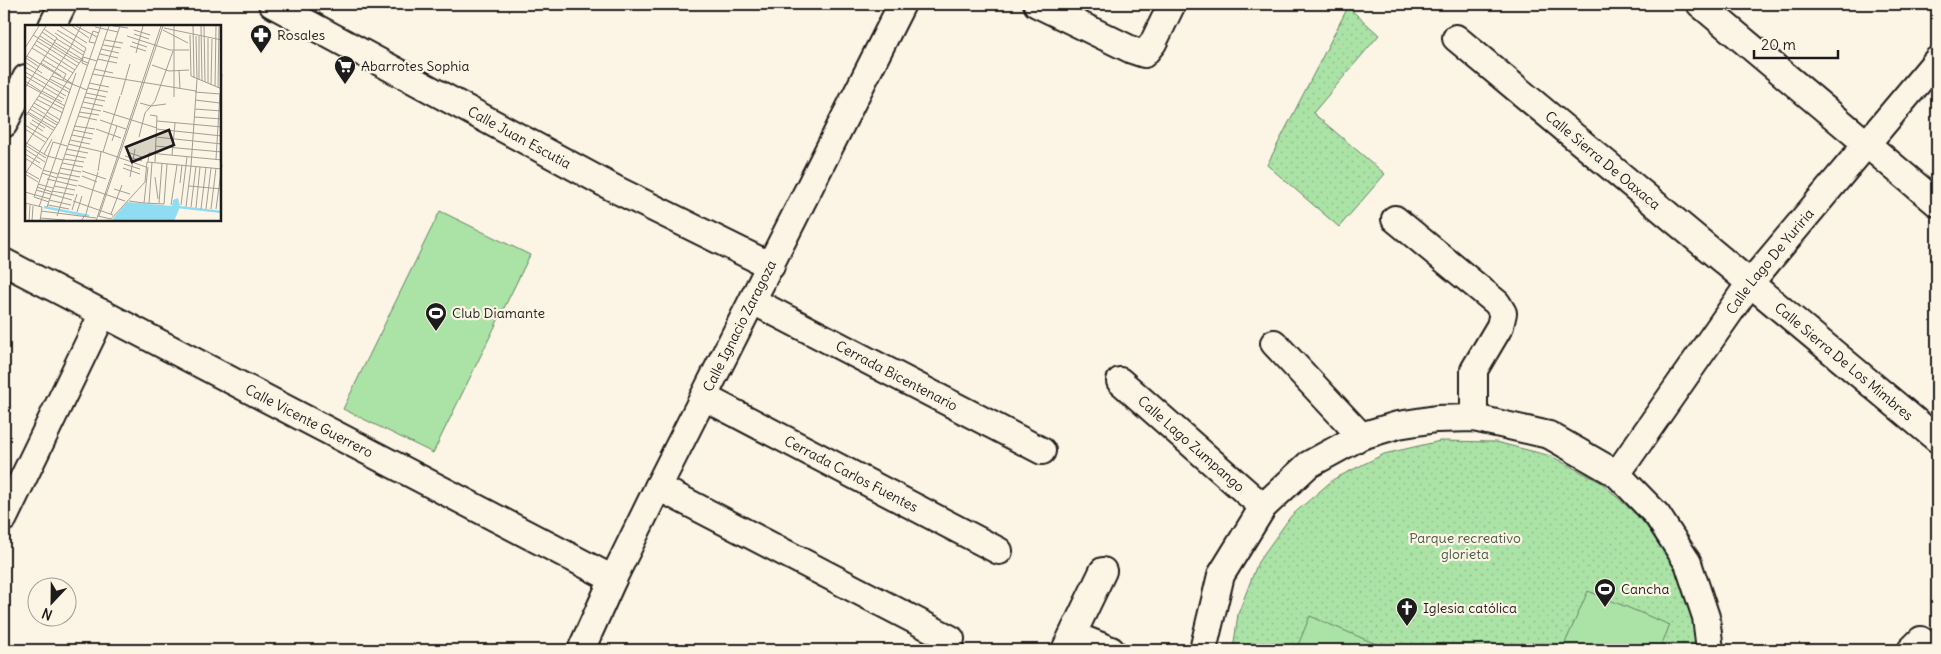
<svg xmlns="http://www.w3.org/2000/svg" width="1941" height="654" viewBox="0 0 1941 654" font-family="Delius,sans-serif">
	<style>
		.park { fill: url(#park-dots); stroke: #648062 }
		.garden { fill: #abe3a7; stroke: #648062 }
		.lines { fill: none; stroke-linecap: round; stroke-linejoin: round }
		.minor-casing { stroke: #1c1c1c; stroke-width: 30 }
		.minor { stroke: #fcf5e5; stroke-width: 26 }
		.labels { text-anchor: middle; stroke-width: 4.5; stroke-linejoin: round; paint-order: stroke }
		.poi-label { font-size: 14px; fill: #1c1c1c; stroke: #fcf5e5; text-anchor: start }
		.street-label { font-size: 14px; fill: #1c1c1c; stroke: #fcf5e5 }
		.park-label { font-size: 14px; fill: #475846; stroke: #fcf5e5 }
		.inset-river { fill: none; stroke: #90dcf1; stroke-width: 2.5 }
		.inset-road { fill: none; stroke: #a29e95; stroke-width: 1 }
		.view { fill: #1c1c1c; fill-opacity: 0.15; stroke: #1c1c1c; stroke-width: 2.5 }
		.inset-edge { fill: none; stroke: #1c1c1c; stroke-width: 2.5 }
	</style>
	<defs>
		<pattern id="park-dots" width="8" height="8" patternUnits="userSpaceOnUse" patternTransform="scale(1.25)"><rect width="8" height="8" fill="#abe3a7"/><path d="M2 2h.1M6 6h.1" fill="none" stroke="#93c28f" stroke-width="1.8" stroke-linecap="round"/></pattern>
	</defs>
	<rect width="100%" height="100%" fill="#fcf5e5"/>
	<filter id="ink" filterUnits="userSpaceOnUse"><feTurbulence type="fractalNoise" baseFrequency=".02" numOctaves="2"/><feDisplacementMap in="SourceGraphic" scale="10" xChannelSelector="R" yChannelSelector="G"/><feConvolveMatrix kernelMatrix="1 2 1 2 8 2 1 2 1" color-interpolation-filters="sRGB"/></filter>
	<g filter="url(#ink)">
		<g class="park">
			<polygon points="1348,7 1379,35 1313,113 1385,174 1339,227 1267,165"/>
			<polygon points="1440,441 1496,442 1551,456 1602,483 1643,521 1675,568 1694,621 1698,650 1233,650 1238,614 1258,562 1291,516 1334,479 1384,454"/>
		</g>
		<g class="garden">
			<polygon points="440,211 530,255 433,453 343,409"/>
			<polygon points="1588,591 1670,625 1659,650 1562,650"/>
			<polygon points="1310,616 1390,650 1296,650"/>
		</g>
		<g class="lines">
			<g class="minor-casing">
				<g id="minor">
					<path id="s1" d="M272,4L617,190L771,266"/>
					<polyline points="1037,4 1132,50 1144,54 1153,43 1172,4"/>
					<polyline points="1700,4 1937,203"/>
					<polyline points="52,26 63,4"/>
					<path id="s2" d="M1456,38L1937,439"/>
					<polyline points="4,124 26,78"/>
					<polyline points="1395,219 1497,303 1503,313 1500,326 1474,370 1474,418"/>
					<path id="s3" d="M4,262L613,579"/>
					<path id="s4" d="M753,301L1042,451"/>
					<polyline points="1274,343 1361,436"/>
					<path id="s5" d="M1120,381L1263,507"/>
					<path id="s6" d="M704,397L999,551"/>
					<path id="s7" d="M1617,474L1750,283L1937,60"/>
					<polyline points="658,487 951,639"/>
					<polyline points="4,518 103,313"/>
					<polyline points="1073,635 1111,650"/>
					<path id="s8" d="M581,650L613,579L658,487L902,4"/>
					<polyline points="1065,650 1103,571"/>
					<polyline points="1203,650 1221,575 1263,507 1308,465 1361,436 1398,425 1436,419 1474,418 1549,435 1617,474 1657,515 1688,563 1706,617 1710,650"/>
					<polyline points="1911,650 1921,640"/>
				</g>
			</g>
			<use href="#minor" class="minor"/>
		</g>
	</g>
	<defs>
		<g id="pharmacy-pin" transform="scale(1.125)"><path d="M0 17L-7.5 6A9.5 9.5 0 1 1 7.5 6Z" fill="#1c1c1c" stroke="#fcf5e5"/><path d="M-2-6h4v4h4v4h-4v4h-4v-4h-4v-4h4Z" fill="#fff"/></g>
		<g id="supermarket-pin" transform="scale(1.125)"><path d="M0 17L-7.5 6A9.5 9.5 0 1 1 7.5 6Z" fill="#1c1c1c" stroke="#fcf5e5"/><path d="M-6-5.5h2.5l.6 2H6L4.5 2H-2.5L-4.4-4H-6ZM-1.5 3.2a1.3 1.3 0 1 0 .1 0ZM3 3.2a1.3 1.3 0 1 0 .1 0Z" fill="#fff"/></g>
		<g id="stadium-pin" transform="scale(1.125)"><path d="M0 17L-7.5 6A9.5 9.5 0 1 1 7.5 6Z" fill="#1c1c1c" stroke="#fcf5e5"/><path d="M0-5a6.5 5 0 1 0 0 10a6.5 5 0 1 0 0-10ZM-3.5-1.8h7v3.6h-7Z" fill="#fff"/></g>
		<g id="church-pin" transform="scale(1.125)"><path d="M0 17L-7.5 6A9.5 9.5 0 1 1 7.5 6Z" fill="#1c1c1c" stroke="#fcf5e5"/><path d="M-1.2-6h2.4v3.5h3.3v2.4h-3.3V6h-2.4V-.1h-3.3v-2.4h3.3Z" fill="#fff"/></g>
	</defs>
	<g fill-rule="evenodd">
		<use href="#pharmacy-pin" x="261" y="35"/>
		<use href="#supermarket-pin" x="345" y="66"/>
		<use href="#stadium-pin" x="436" y="313"/>
		<use href="#stadium-pin" x="1605" y="589"/>
		<use href="#church-pin" x="1407" y="608"/>
	</g>
	<g class="labels">
		<g class="poi-label">
			<text x="277" y="40">Rosales</text>
			<text x="361" y="71">Abarrotes Sophia</text>
			<text x="452" y="318">Club Diamante</text>
			<text x="1621" y="594">Cancha</text>
			<text x="1423" y="613">Iglesia católica</text>
		</g>
		<g class="street-label">
			<text dy="5" stroke="none"><textPath href="#s1" startOffset="281">Calle Juan Escutia</textPath></text>
			<text dy="5" stroke="none"><textPath href="#s2" startOffset="191">Calle Sierra De Oaxaca</textPath></text>
			<text dy="5" stroke="none"><textPath href="#s7" startOffset="262">Calle Lago De Yuriria</textPath></text>
			<text dy="5" stroke="none"><textPath href="#s8" startOffset="361">Calle Ignacio Zaragoza</textPath></text>
			<text dy="5" stroke="none"><textPath href="#s2" startOffset="505">Calle Sierra De Los Mimbres</textPath></text>
			<text dy="5" stroke="none"><textPath href="#s4" startOffset="162">Cerrada Bicentenario</textPath></text>
			<text dy="5" stroke="none"><textPath href="#s3" startOffset="344">Calle Vicente Guerrero</textPath></text>
			<text dy="5" stroke="none"><textPath href="#s5" startOffset="95">Calle Lago Zumpango</textPath></text>
			<text dy="5" stroke="none"><textPath href="#s6" startOffset="166">Cerrada Carlos Fuentes</textPath></text>
		</g>
		<g class="park-label">
			<text x="1465" y="543">Parque recreativo<tspan x="1465" dy="16">glorieta</tspan></text>
		</g>
	</g>
	<g transform="translate(25 25)">
		<rect width="196" height="196" fill="#fcf5e5"/>
		<path d="M153,173L155,182L149,196H86L102,177L147,181L148,175Z" fill="#90dcf1"/>
		<path class="inset-river" d="M19,182L64,191M153,182L197,187"/>
		<path class="inset-road" d="M35,1L62,18M47,1L64,13M51,1L72,12M88,1L103,3M168,1L169,53M176,1L177,56M179,1L180,57M70,2L93,7M139,3L197,15M32,5L49,15M109,5L125,10M138,5L163,18M17,7L30,16M30,8L59,27M109,9L124,14M8,10L54,38M165,10L166,51L197,64M15,11L48,32L63,38M102,11L145,25H164M174,11V55M183,13V58M32,14L58,30M80,15L98,18M12,16L52,41M29,17L57,34M107,17L122,22M70,18L64,17L68,6L74,8M9,19L50,45M78,20L96,23M105,21L121,26M0,23L14,1M7,23L48,48M76,24L94,28M111,28L118,1M75,29L93,33M2,31L48,59M1,33L14,42M0,34L21,1M72,34L92,38M18,35L41,49L38,55M0,37L17,48M16,38L36,51M62,40L57,38L58,32L72,36M127,40L144,46L164,45M0,42L45,68M69,44L88,48M154,45L155,64M0,47L41,71M67,49L171,66M0,51L39,74M27,51L62,65M25,54L46,65M0,56L17,67M64,58L84,62M0,59L40,81M186,60L187,14M190,61L191,1M0,63L32,13L19,4M63,63L83,67M193,63L194,1M196,64L197,49M17,66L37,77M170,67L195,69M61,68L81,72M96,70L105,39M14,71L39,84M59,72L80,76M149,72V1M11,74L38,88M170,75L195,78M58,77L78,81M9,78L23,86M115,78L126,81L141,79M7,81L20,89M56,82L76,86M5,84L32,100M170,84L197,86M78,86L132,103M0,87L28,105M3,87L16,95M22,87L35,95M54,87L74,90M20,90L33,98M125,90L132,91L130,137M53,91L72,95M0,92L45,23L56,1M169,92L197,94M7,95L20,103M16,95L30,103M75,95L101,104M132,96L197,102M5,98L18,106M0,100L23,114M49,101L70,104M0,104L20,117M71,104L96,113M131,104L197,111M48,105L68,109M47,110L67,114M114,112L120,88L130,76L148,26M131,112L197,119M45,115L65,119M87,116L92,101M0,117L22,131L38,135M43,119L78,127M0,120L21,133M0,121L57,34L61,23L49,15M130,121L197,127M0,124L20,137M41,124L63,128M78,127L95,71M78,127L121,142M102,127L117,132M0,129L15,138M19,129L27,114M40,129L61,133M147,130L150,98M100,131L117,136M0,133L17,144M39,134L59,137M191,134L195,69M123,137L124,128L197,135M37,138L58,142M99,139L115,144M166,141L172,54L171,11M35,143L56,147M98,143L115,149M18,145L33,149M0,146L14,154M57,146L81,154M73,146L76,127M17,148L32,153M34,148L55,152M0,149L34,97L51,48M0,149L13,157M57,151L72,157M33,152L53,156M105,152L110,124M130,152L133,174M22,154L52,161M155,158L157,140M13,159L28,163M53,160L100,176M29,161L50,165M164,161L197,164M12,162L27,167M89,164L105,169M11,165L47,175M27,166L49,170M0,167L25,174M24,175L46,180M48,176L88,190M104,176L119,178L123,142M24,177L9,172L10,169L28,117L42,121M0,178L17,182L15,196M119,178L139,179L142,139M124,178L127,137M134,178L137,138M23,180L44,184M146,180L152,140M156,180L162,132M14,182L76,1M22,182L84,1M161,182L166,141M166,182L171,141M171,183L175,142M176,184L181,142M181,184L186,143M186,184L191,143M191,184L197,140M47,185L52,169M16,186L71,193M52,187L57,171M86,189L97,160M32,191L95,1M73,191L86,194L120,157L122,137L197,144M74,191L138,1M0,193L1,178M15,193L40,195M4,196L5,180M7,196L8,181M56,196L61,189L73,147M71,196L136,1"/>
		<path class="view" d="M144,105L149,120L107,137L101,122Z"/>
		<rect width="196" height="196" class="inset-edge"/>
	</g>
	<rect width="1941" height="654" fill="none" stroke="#fcf5e5" stroke-width="20"/>
	<rect x="10" y="10" width="1921" height="634" fill="none" stroke="#1c1c1c" stroke-width="2" filter="url(#ink)"/>
	<g transform="translate(52 602) rotate(202)"><circle r="24" fill="#fcf5e5" stroke="#a29e95"/>
	<path d="M0-4L9 19L0 12L-9 19Z" fill="#1c1c1c"/>
	<text y="-8" font-size="14" font-weight="bold" text-anchor="middle" fill="#1c1c1c">N</text>
	</g>
	<path d="M1754 50v8h84v-8" fill="none" stroke="#1c1c1c" stroke-width="2.5"/>
	<text x="1761" y="50" font-size="15" fill="#1c1c1c" stroke="#fcf5e5" stroke-width="4" paint-order="stroke">20 m</text>
</svg>
